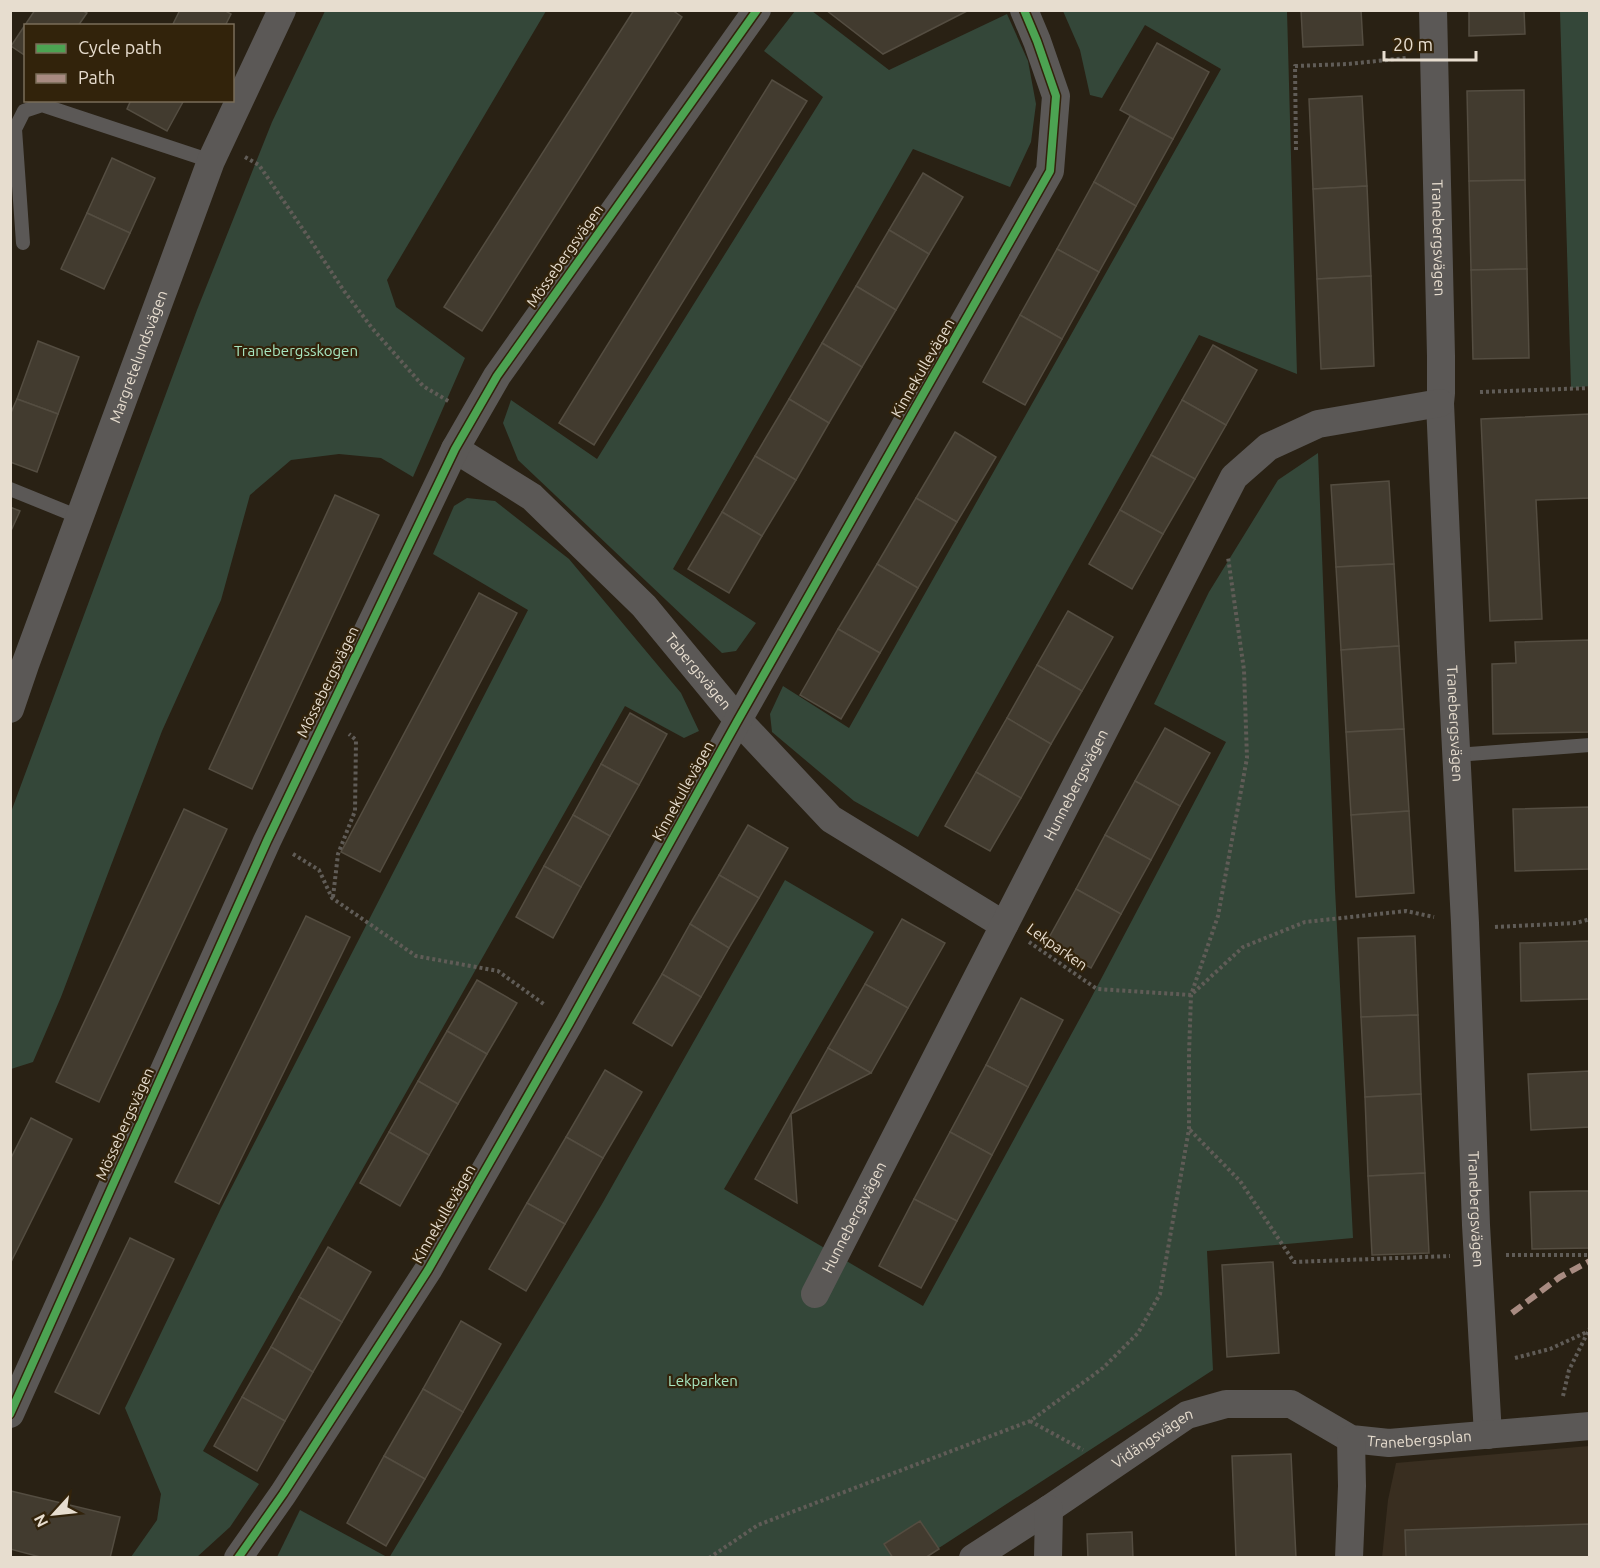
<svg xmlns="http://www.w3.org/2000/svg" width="1600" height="1568" viewBox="0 0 1600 1568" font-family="Ubuntu,sans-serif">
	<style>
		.commercial { fill: #392e20 }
		.green { fill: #344739 }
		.building { fill: #423b2f; stroke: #544d41; stroke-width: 1.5 }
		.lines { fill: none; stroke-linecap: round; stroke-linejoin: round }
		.path { stroke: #605c57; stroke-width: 4; stroke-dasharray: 3 3; stroke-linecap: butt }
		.service { stroke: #5b5856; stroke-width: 14 }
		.minor { stroke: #5b5856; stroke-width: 28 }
		.quiet { stroke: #a88b81; stroke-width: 6; stroke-dasharray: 12 6; stroke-linecap: butt }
		.cycleway-casing { stroke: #32230b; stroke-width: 11 }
		.cycleway { stroke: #4ca352; stroke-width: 8 }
		.labels { text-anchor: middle; stroke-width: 4.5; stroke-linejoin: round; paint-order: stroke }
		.street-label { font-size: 15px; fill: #e7ddcf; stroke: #32230b }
		.park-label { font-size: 15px; fill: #a7e5bf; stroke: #32230b }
	</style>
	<rect width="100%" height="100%" fill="#292114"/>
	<polygon class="commercial" points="1589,1446 1589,1557 1382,1558 1388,1500 1396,1463"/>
	<g class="green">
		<polygon points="325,11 546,11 387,280 396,307 465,358 413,477 381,458 339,454 291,460 250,495 221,600 162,731 61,997 33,1062 11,1069 11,812 197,310 272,122"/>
		<polygon points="795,11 812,11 889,70 1007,14 1028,61 1036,104 1031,142 1010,187 913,149 673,569 756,623 736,651 722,653 518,460 503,423 511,400 597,459 823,97 764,51"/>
		<polygon points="1063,11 1287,11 1297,374 1199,335 918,837 854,801 772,732 770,714 783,686 849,728 1221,69 1145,25 1102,98 1090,95 1080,50"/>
		<polygon points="1560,11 1590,11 1590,386 1571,388"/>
		<polygon points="1318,453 1335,889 1353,1238 1207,1251 1213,1370 925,1557 389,1558 602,1204 785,880 874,932 724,1189 923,1306 1090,1000 1226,742 1154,704 1209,592 1278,480"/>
		<polygon points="467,498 495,501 569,559 681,693 699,731 684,738 625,706 203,1451 259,1484 230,1527 197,1557 131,1557 157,1520 161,1494 125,1408 221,1208 528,610 433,554 454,506"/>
		<polygon points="300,1510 387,1557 277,1557"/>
	</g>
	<g class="building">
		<polygon points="35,10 82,10 87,13 78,26 26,26 26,56 11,46"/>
		<polygon points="180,10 224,10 231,14 225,26 172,26"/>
		<polygon points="634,10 672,10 682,17 482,331 444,307"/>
		<polygon points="826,10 969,10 883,54"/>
		<polygon points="1301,10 1361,10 1363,45 1303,47"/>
		<polygon points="1469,10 1524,10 1525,34 1469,36"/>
		<polygon points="1157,43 1209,72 1173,139 1120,110"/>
		<polygon points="772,80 807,101 594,445 559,423"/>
		<polygon points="1524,90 1525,180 1469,181 1467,91"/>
		<polygon points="1362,96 1367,186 1313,189 1309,99"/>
		<polygon points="131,100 184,100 167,131 127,109"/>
		<polygon points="1130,116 1173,139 1136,206 1094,182"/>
		<polygon points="112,158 155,178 130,233 87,213"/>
		<polygon points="923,173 963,197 929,254 889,230"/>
		<polygon points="1525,180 1527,269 1471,270 1469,181"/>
		<polygon points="1094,182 1136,206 1099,272 1057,249"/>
		<polygon points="1367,186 1371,276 1317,279 1313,189"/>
		<polygon points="87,213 130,233 104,289 61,269"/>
		<polygon points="889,230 929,254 896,310 856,286"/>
		<polygon points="1057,249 1099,272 1062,339 1020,315"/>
		<polygon points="1527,269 1529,358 1473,359 1471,270"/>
		<polygon points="1371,276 1374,366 1321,369 1317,279"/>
		<polygon points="856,286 896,310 862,367 822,343"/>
		<polygon points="1020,315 1062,339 1025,405 983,382"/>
		<polygon points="38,341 79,357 58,414 17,399"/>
		<polygon points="822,343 862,367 829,423 789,399"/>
		<polygon points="1213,345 1257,370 1226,425 1182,400"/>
		<polygon points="17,399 58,414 37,472 10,462 10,415"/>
		<polygon points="789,399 829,423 796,480 755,456"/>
		<polygon points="1182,400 1226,425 1195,479 1151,455"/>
		<polygon points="1590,414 1590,498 1536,500 1542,619 1490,621 1481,419"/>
		<polygon points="955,432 996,457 957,522 916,498"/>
		<polygon points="1151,455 1195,479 1163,534 1120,510"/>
		<polygon points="755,456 796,480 762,536 722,512"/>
		<polygon points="1389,481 1394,564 1336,567 1331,485"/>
		<polygon points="335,495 379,515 252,789 209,769"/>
		<polygon points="916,498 957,522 918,588 877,564"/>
		<polygon points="10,507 20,511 10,533"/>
		<polygon points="1120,510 1163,534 1132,589 1089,564"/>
		<polygon points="722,512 762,536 729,593 688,569"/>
		<polygon points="877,564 918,588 880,653 838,629"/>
		<polygon points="1394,564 1399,646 1341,650 1336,567"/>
		<polygon points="479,593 517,613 380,872 341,852"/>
		<polygon points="1068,611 1113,637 1082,691 1037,665"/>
		<polygon points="838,629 880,653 841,719 800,695"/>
		<polygon points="1590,640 1590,732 1493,734 1492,664 1516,663 1515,642"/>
		<polygon points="1399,646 1404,729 1346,732 1341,650"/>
		<polygon points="1037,665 1082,691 1051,744 1007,718"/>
		<polygon points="630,713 667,734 639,785 601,764"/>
		<polygon points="1007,718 1051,744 1021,798 976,772"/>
		<polygon points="1165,728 1210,753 1180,806 1135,781"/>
		<polygon points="1404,729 1409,811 1351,815 1346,732"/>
		<polygon points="601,764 639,785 610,836 573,815"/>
		<polygon points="976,772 1021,798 990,851 945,826"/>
		<polygon points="1135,781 1180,806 1151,860 1105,835"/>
		<polygon points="1590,807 1590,869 1515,871 1513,809"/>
		<polygon points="184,809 227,829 99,1102 56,1082"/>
		<polygon points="1409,811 1414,893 1356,897 1351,815"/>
		<polygon points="573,815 610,836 581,887 544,866"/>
		<polygon points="748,825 788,848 759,898 719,875"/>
		<polygon points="1105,835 1151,860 1121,914 1076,889"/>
		<polygon points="544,866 581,887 553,938 516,917"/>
		<polygon points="719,875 759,898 729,948 690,924"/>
		<polygon points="1076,889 1121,914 1091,968 1046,943"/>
		<polygon points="306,916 350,937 219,1204 175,1182"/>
		<polygon points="902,919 945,943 908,1008 865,984"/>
		<polygon points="690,924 729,948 701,997 662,974"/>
		<polygon points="1415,936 1418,1015 1361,1017 1358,938"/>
		<polygon points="1590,941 1590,999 1521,1001 1520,943"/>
		<polygon points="662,974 701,997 672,1046 633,1023"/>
		<polygon points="477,980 517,1003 487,1054 447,1031"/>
		<polygon points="865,984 908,1008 871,1073 828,1048"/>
		<polygon points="1021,998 1063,1020 1028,1087 986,1065"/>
		<polygon points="1418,1015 1421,1094 1365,1097 1361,1017"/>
		<polygon points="447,1031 487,1054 458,1104 418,1081"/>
		<polygon points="828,1048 871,1073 791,1114"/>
		<polygon points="986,1065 1028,1087 992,1155 950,1132"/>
		<polygon points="605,1070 642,1092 603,1158 566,1137"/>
		<polygon points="1590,1071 1590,1127 1531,1130 1528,1074"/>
		<polygon points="418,1081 458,1104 429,1155 389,1132"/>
		<polygon points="1421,1094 1425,1173 1368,1176 1365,1097"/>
		<polygon points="791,1114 797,1203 755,1179"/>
		<polygon points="31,1118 72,1139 10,1264 10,1160"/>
		<polygon points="389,1132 429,1155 400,1206 360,1183"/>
		<polygon points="950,1132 992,1155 957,1221 914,1199"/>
		<polygon points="566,1137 603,1158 565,1224 527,1203"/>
		<polygon points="1425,1173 1429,1253 1372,1255 1368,1176"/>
		<polygon points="1577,1191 1590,1191 1590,1248 1532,1249 1530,1192"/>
		<polygon points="914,1199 957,1221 921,1288 879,1266"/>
		<polygon points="527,1203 565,1224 526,1291 489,1269"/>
		<polygon points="130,1238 174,1259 99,1414 55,1392"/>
		<polygon points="328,1247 371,1272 342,1322 299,1297"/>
		<polygon points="1273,1262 1279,1353 1227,1357 1222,1265"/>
		<polygon points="299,1297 342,1322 313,1372 271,1347"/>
		<polygon points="461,1321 501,1344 463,1412 423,1389"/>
		<polygon points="271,1347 313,1372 285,1421 242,1397"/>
		<polygon points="423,1389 463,1412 425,1479 384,1456"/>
		<polygon points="242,1397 285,1421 257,1471 214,1446"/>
		<polygon points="1291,1454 1296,1558 1236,1558 1232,1456"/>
		<polygon points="384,1456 425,1479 386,1546 347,1523"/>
		<polygon points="11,1491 120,1517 110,1558 44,1558 10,1549"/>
		<polygon points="920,1521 939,1549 925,1558 893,1558 884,1544"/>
		<polygon points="1590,1524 1590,1558 1406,1558 1405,1530"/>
		<polygon points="1132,1532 1133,1558 1088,1558 1087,1534"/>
	</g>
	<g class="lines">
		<g class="path">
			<polyline points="1296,150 1295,66 1348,64 1406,58"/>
			<polyline points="245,157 259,165 315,247 344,291 372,328 423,386 450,402"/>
			<polyline points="1480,392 1590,388"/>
			<polyline points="293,854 319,870 332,898 416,956 498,971 545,1005"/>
			<polyline points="333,897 338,854 355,811 356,740 349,734"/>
			<polyline points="1495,927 1576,923 1590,919"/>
			<polyline points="1029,942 1097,989 1191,995 1243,947 1305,922 1406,911 1434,917"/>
			<polyline points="1190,1130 1240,1181 1294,1262 1450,1256"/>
			<polyline points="1506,1255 1590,1255"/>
			<polyline points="1515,1358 1550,1349 1587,1332"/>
			<polyline points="1563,1396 1569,1370 1590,1328"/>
			<polyline points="1030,1421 1083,1450"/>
			<polyline points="709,1558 758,1525 1030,1421 1103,1368 1138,1333 1160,1294 1189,1129 1189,1054 1191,995 1218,916 1247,758 1244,670 1228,557"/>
		</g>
		<g class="service">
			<polyline points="23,243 15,129 24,111 42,105 211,161"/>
			<polyline points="10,489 79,517"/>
			<polyline points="1456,755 1590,745"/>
		</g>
		<g class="minor">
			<path id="s1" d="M1433,10L1441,356V393L1440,403L1451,652L1465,923L1476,1225L1488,1435"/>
			<path id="s2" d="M455,449L532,497L644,606L738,720L831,819L1004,925"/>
			<path id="s3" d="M10,709L25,665L211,161L282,10"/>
			<path id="s4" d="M815,1294L1234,477L1268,447L1318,424L1440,403"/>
			<polyline points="10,1414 267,841 455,449 497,376 757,10"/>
			<polyline points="238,1558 283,1494 428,1270 569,1024 738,720 1050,171 1056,96 1037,41 1024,10"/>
			<path id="s5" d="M973,1558L1049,1509L1187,1415L1226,1404H1291L1351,1439L1389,1443L1590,1426"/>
			<polyline points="1048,1558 1049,1509"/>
			<polyline points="1349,1558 1352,1486 1351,1439"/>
		</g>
		<polyline class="quiet" points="1512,1313 1560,1277 1590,1261"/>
		<g class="cycleway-casing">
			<g id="cycleway">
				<polyline points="10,1414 267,841 455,449 497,376 757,10"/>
				<polyline points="238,1558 283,1494 428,1270 569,1024 738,720 1050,171 1056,96 1037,41 1024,10"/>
			</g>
		</g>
		<use href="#cycleway" class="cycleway"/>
	</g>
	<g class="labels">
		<g class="street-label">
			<text dy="5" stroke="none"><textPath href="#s1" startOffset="228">Tranebergsvägen</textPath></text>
			<text transform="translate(565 256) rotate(-55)" y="5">Mössebergsvägen</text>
			<text dy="5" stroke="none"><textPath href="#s3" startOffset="375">Margretelundsvägen</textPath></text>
			<text transform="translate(923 368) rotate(-60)" y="5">Kinnekullevägen</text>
			<text dy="5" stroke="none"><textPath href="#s2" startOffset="332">Tabergsvägen</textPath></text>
			<text transform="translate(328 682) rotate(-64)" y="5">Mössebergsvägen</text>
			<text dy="5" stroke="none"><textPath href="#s1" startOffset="714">Tranebergsvägen</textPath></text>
			<text dy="5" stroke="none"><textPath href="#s4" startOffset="572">Hunnebergsvägen</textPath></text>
			<text transform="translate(683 791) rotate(-61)" y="5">Kinnekullevägen</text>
			<text transform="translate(1057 947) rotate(35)" y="5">Lekparken</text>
			<text transform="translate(125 1124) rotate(-66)" y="5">Mössebergsvägen</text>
			<text dy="5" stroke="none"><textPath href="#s1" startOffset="1200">Tranebergsvägen</textPath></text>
			<text transform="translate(444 1214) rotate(-60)" y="5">Kinnekullevägen</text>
			<text dy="5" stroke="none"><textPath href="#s4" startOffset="86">Hunnebergsvägen</textPath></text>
			<text dy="5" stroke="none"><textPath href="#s5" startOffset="501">Tranebergsplan</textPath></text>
			<text dy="5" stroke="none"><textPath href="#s5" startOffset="216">Vidängsvägen</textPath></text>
		</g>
		<g class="park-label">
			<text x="296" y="356">Tranebergsskogen</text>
			<text x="703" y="1386">Lekparken</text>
		</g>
	</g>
	<rect width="1600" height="1568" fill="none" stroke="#e7ddcf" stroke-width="24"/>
	<rect x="24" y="24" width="210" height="78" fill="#32230b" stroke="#7a6d59" stroke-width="1.5"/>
	<rect x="36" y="44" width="30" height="9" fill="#4ca352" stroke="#7a6d59" stroke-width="1.5"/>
	<text x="78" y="54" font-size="18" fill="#e7ddcf">Cycle path</text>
	<rect x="36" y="74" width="30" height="9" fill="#a88b81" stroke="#7a6d59" stroke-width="1.5"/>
	<text x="78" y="84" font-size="18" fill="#e7ddcf">Path</text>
	<g transform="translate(54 1514) rotate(243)" stroke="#32230b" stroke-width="4.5" paint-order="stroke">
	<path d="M0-4.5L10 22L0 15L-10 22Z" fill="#e7ddcf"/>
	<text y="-9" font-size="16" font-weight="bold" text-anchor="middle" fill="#e7ddcf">N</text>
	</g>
	<path d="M1384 51v9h92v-9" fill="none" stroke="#e7ddcf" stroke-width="3"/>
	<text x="1393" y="51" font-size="18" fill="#e7ddcf" stroke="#32230b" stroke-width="4.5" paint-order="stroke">20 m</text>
</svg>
